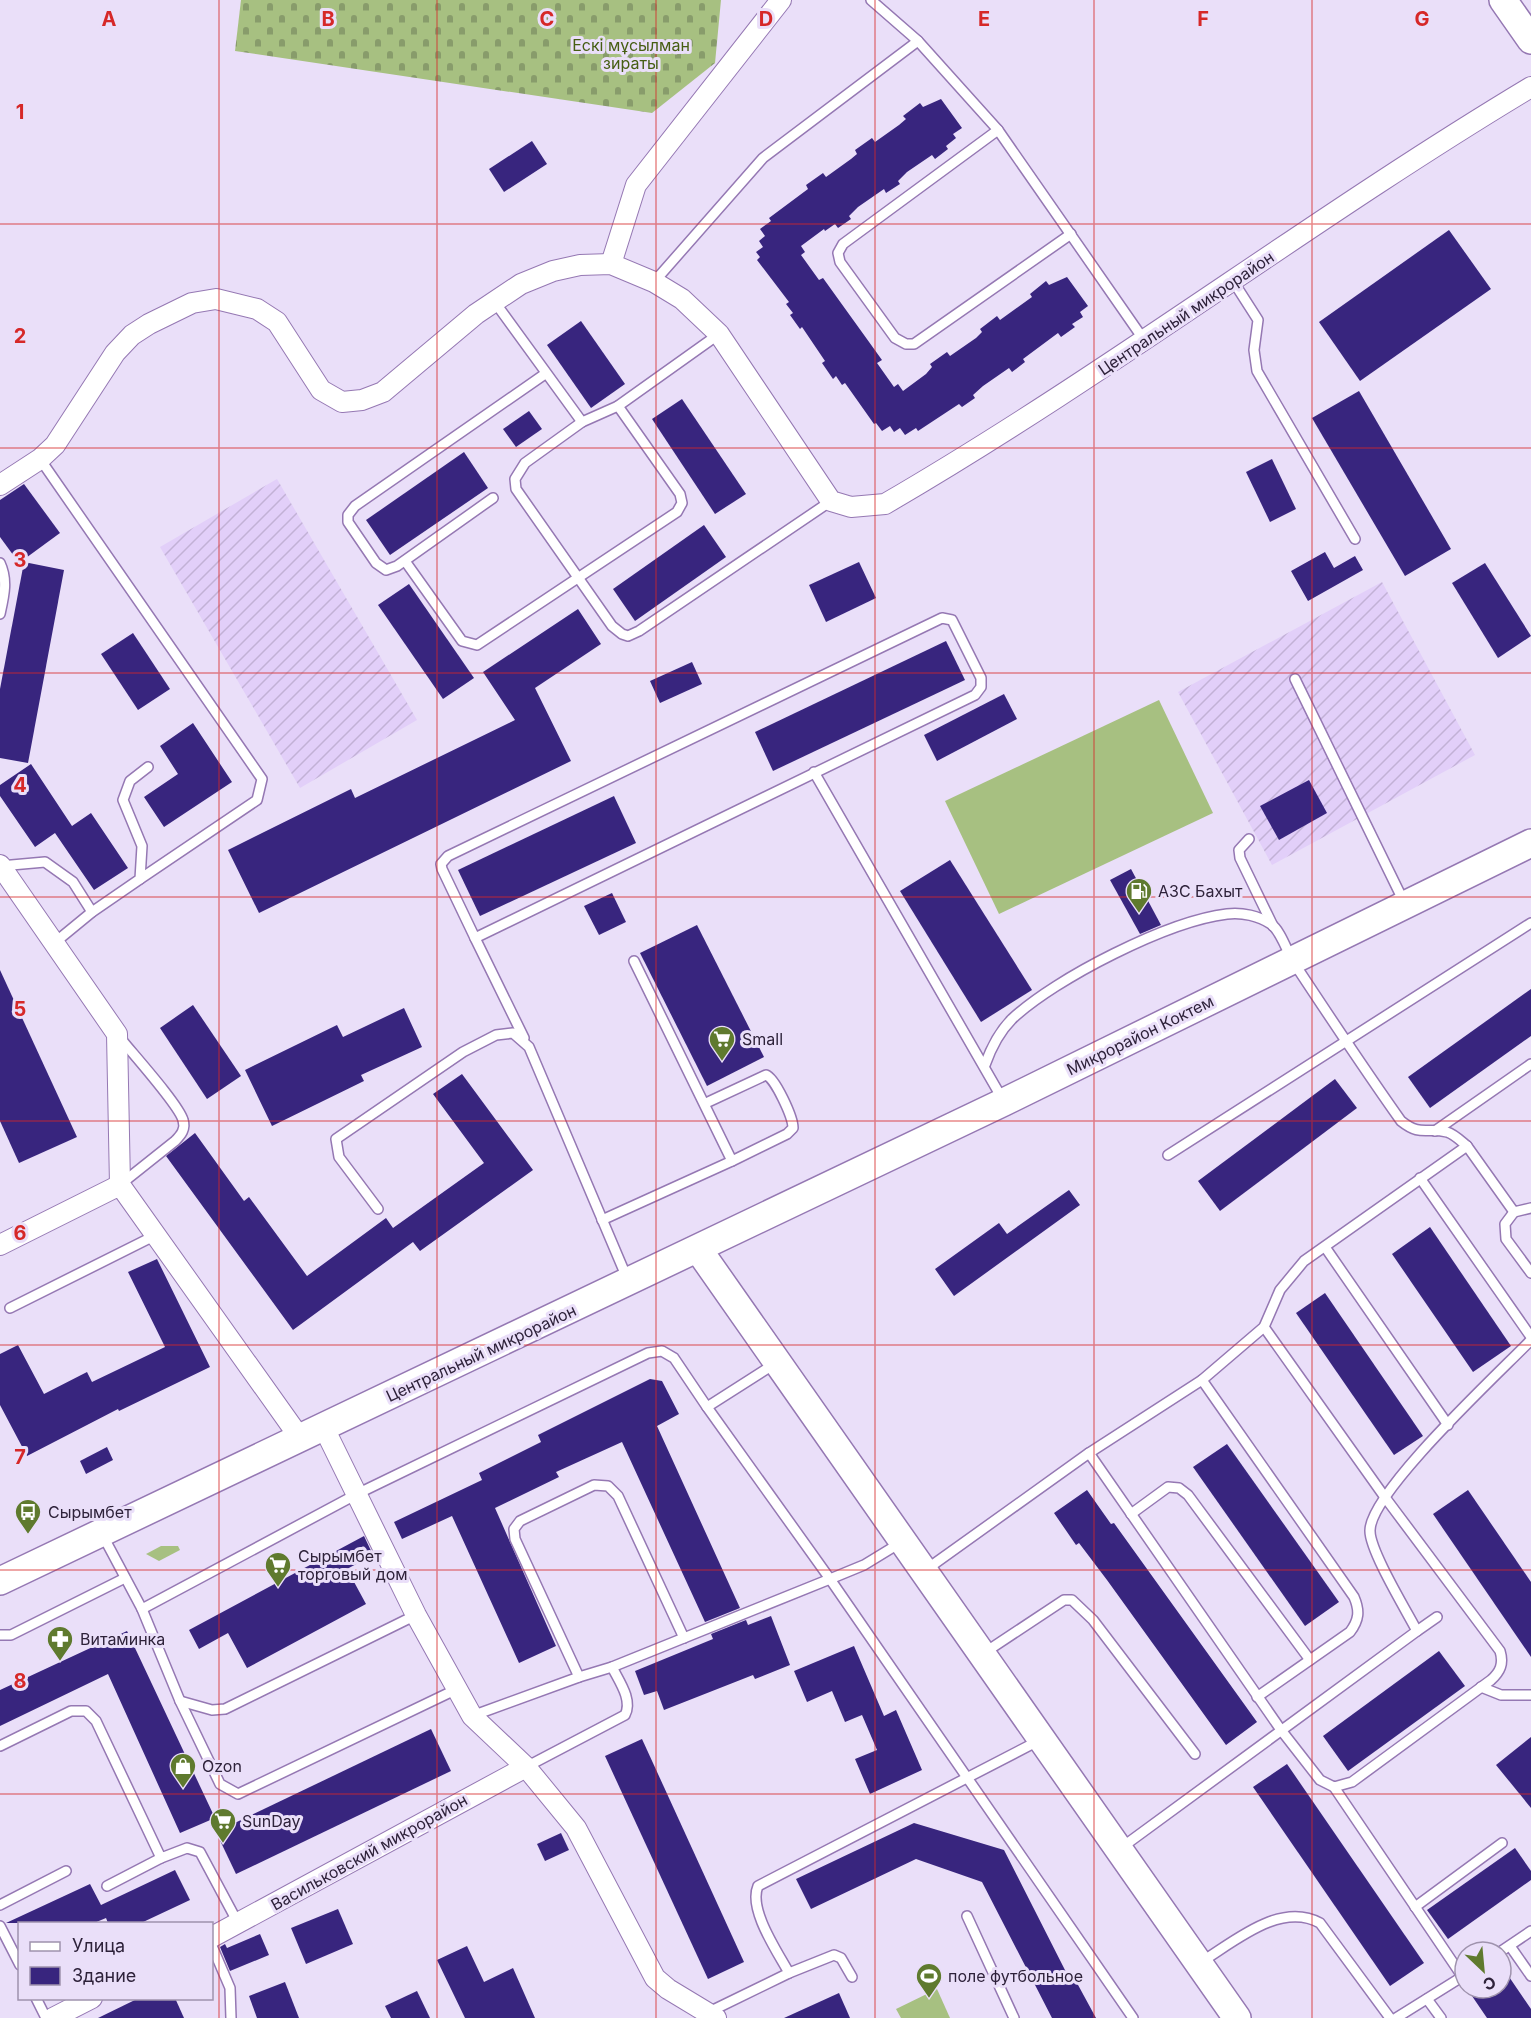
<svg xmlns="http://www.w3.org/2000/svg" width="1531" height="2018" viewBox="0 0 1531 2018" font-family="Inter,sans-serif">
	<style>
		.industrial { fill: url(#industrial-furrows) }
		.grass { fill: #a7c081 }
		.cemetery { fill: url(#cemetery-stones) }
		.building { fill: #38257e }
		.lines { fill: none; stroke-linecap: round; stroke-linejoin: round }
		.lane-casing { stroke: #9578b3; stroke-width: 12 }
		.street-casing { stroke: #9578b3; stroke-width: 22 }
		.secondary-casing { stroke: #9578b3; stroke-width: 30 }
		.lane { stroke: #fff; stroke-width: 9 }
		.street { stroke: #fff; stroke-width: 20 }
		.secondary { stroke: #fff; stroke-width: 27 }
		.grid { fill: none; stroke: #d62828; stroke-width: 1.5; stroke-opacity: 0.55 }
		.labels { text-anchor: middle; stroke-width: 6; stroke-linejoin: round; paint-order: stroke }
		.park-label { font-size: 16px; fill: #465e13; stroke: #eadff9 }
		.street-label { font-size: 16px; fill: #2e223a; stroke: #eadff9 }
		.poi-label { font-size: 16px; fill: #2e223a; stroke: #eadff9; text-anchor: start }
		.grid-label { font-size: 20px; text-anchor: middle; font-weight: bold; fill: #d62828; stroke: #eadff9; stroke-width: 6; stroke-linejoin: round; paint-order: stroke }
	</style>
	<defs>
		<pattern id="industrial-furrows" width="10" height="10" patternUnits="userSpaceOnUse" patternTransform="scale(1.5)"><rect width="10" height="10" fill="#e2cff9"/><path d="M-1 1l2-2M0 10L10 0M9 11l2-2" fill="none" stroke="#c2b1d6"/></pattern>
		<pattern id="cemetery-stones" width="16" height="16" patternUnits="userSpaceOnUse" patternTransform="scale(1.5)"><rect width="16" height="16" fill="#a7c081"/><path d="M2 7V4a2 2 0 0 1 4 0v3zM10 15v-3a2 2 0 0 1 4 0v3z" fill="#889c6b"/></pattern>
	</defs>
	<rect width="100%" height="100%" fill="#eadff9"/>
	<g class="industrial">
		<polygon points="277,479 417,720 300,788 160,547"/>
		<polygon points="1382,582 1475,755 1272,865 1178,692"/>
	</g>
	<g class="grass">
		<polygon points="1159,700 1213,813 999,914 945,801"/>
		<polygon points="161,1546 178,1546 180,1550 159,1561 146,1554"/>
		<polygon points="937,1989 950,2018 901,2018 896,2009"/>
	</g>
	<polygon class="cemetery" points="241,0 721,0 715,63 652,113 235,51"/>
	<g class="building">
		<polygon points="941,99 962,128 953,134 956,138 946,146 948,149 935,159 932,155 907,172 898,181 900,184 886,193 884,189 858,207 849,216 851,219 838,228 835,224 825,231 824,229 801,246 805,252 801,255 819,280 823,278 882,360 877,363 894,387 898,384 903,391 926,374 932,367 930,364 947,352 950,356 976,338 982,332 980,329 997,316 1000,320 1032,297 1030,294 1046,281 1049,285 1067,277 1088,306 1080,312 1083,317 1072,324 1075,327 1061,337 1058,333 1023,359 1025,362 1012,372 1009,368 983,386 973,395 975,398 962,407 959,404 918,431 916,428 905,435 900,428 894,432 890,426 882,431 876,423 874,424 845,383 842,385 836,376 833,379 822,363 825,361 802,327 800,329 790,315 793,313 786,304 789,302 757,260 760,257 756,252 763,247 759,241 765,236 760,229 771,221 769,218 808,189 806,185 823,173 826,177 851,159 857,154 855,150 872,138 875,142 899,125 906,119 903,116 920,103 923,107"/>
		<polygon points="532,141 547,164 504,192 489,169"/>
		<polygon points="1449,230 1491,289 1360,381 1319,322"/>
		<polygon points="581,321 625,384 591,408 547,345"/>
		<polygon points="1359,391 1451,549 1405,576 1312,418"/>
		<polygon points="682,399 746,494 715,514 652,419"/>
		<polygon points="529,411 542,429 516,447 503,429"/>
		<polygon points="464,452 488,488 390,555 366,520"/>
		<polygon points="1272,459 1296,509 1270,522 1246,472"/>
		<polygon points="24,484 60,533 19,563 0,537 0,500"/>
		<polygon points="704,525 726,557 635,621 613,589"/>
		<polygon points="1325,552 1334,568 1355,556 1363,570 1308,601 1291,571"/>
		<polygon points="24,562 64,570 28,763 0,758 0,689"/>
		<polygon points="859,562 876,598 826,622 809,585"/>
		<polygon points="1485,563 1531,636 1498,658 1452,583"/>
		<polygon points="409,584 474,678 443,699 378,605"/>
		<polygon points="578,609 601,644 535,688 571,761 259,913 228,850 351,789 355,798 515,720 483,672"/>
		<polygon points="133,633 170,689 138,710 101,654"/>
		<polygon points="946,641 965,680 773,771 755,732"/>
		<polygon points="692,662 702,684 660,703 650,681"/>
		<polygon points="1004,694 1017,719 937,761 924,735"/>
		<polygon points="193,723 232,782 164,827 144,797 178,774 160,746"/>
		<polygon points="31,764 72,826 91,813 128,868 94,890 55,833 35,847 0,796 0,785"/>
		<polygon points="1309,780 1327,813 1279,840 1260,806"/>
		<polygon points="614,796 636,843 480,916 458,870"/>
		<polygon points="950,860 1032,990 981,1022 900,891"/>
		<polygon points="1131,869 1161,925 1140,934 1110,880"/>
		<polygon points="612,893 626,922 599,935 584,906"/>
		<polygon points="697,925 764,1057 707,1086 640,953"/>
		<polygon points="0,970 77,1137 19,1163 0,1121"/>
		<polygon points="1531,989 1531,1036 1430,1108 1408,1077"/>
		<polygon points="193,1005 241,1076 207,1099 160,1028"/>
		<polygon points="404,1008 422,1047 361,1075 364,1081 272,1126 245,1070 337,1025 343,1037"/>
		<polygon points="462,1074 533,1170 420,1251 413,1242 293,1330 166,1156 195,1133 244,1201 249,1197 307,1276 386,1218 393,1228 484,1163 433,1094"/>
		<polygon points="1335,1079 1357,1108 1220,1211 1198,1181"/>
		<polygon points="1069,1190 1080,1205 954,1296 935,1269 999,1223 1007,1234"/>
		<polygon points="1430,1227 1511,1346 1473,1372 1392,1254"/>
		<polygon points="157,1259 210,1367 119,1411 118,1409 27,1456 0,1405 0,1354 18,1345 44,1394 87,1372 92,1382 165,1347 128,1272"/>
		<polygon points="1325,1293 1423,1436 1394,1455 1296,1313"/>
		<polygon points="650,1379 662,1381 679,1414 657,1426 740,1608 705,1622 622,1442 556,1472 559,1477 495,1508 556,1646 519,1663 452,1516 402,1539 394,1522 482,1480 479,1473 541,1442 538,1435"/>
		<polygon points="1227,1444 1339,1602 1305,1626 1193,1467"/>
		<polygon points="107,1447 113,1460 86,1474 80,1461"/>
		<polygon points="1087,1490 1111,1524 1114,1523 1257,1722 1226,1745 1107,1580 1079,1543 1076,1545 1054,1513"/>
		<polygon points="1468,1490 1531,1582 1531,1657 1433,1514"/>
		<polygon points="364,1536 373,1555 347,1569 366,1604 247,1668 228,1633 199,1649 189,1630"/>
		<polygon points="771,1616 790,1665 755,1679 753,1675 664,1710 657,1691 644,1695 635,1671 713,1639 711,1634 746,1620 748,1625"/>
		<polygon points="127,1631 215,1818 180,1833 108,1674 0,1726 0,1690"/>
		<polygon points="854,1646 884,1716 896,1710 922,1770 870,1794 855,1759 877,1750 862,1715 845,1722 832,1691 807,1702 794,1671"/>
		<polygon points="1439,1651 1465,1686 1348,1771 1323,1736"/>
		<polygon points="431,1729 451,1771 236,1874 216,1832"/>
		<polygon points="1531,1737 1531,1808 1496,1765"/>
		<polygon points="642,1739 744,1962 708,1979 605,1756"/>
		<polygon points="1287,1764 1424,1963 1390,1986 1253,1787"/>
		<polygon points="914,1823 1004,1850 1067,1974 1071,1972 1096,2018 1052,2018 982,1882 916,1859 811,1909 796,1879"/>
		<polygon points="561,1833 569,1850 545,1861 537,1844"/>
		<polygon points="1515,1848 1531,1871 1531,1880 1448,1939 1427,1910"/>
		<polygon points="175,1870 190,1900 141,1923 108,1923 106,1918 94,1923 6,1923 90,1884 101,1905"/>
		<polygon points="338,1909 353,1944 306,1964 291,1928"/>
		<polygon points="260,1934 269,1955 230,1971 220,1947 225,1944 227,1948"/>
		<polygon points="467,1946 484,1982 513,1968 535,2018 465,2018 437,1960"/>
		<polygon points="1501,1965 1531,2009 1531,2018 1487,2018 1472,1996 1483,1988 1501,1988"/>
		<polygon points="285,1982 299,2018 257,2018 249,1996"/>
		<polygon points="417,1991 430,2018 391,2018 385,2006"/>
		<polygon points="839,1993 850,2018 784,2018"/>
		<polygon points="139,1998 175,1998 184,2018 98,2018"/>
	</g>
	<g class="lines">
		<g class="lane-casing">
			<g id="lane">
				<polyline points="871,0 918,41 998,130 1144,340"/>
				<polyline points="998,130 843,244 838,253 840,262 895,338 906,344 914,344 1071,234"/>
				<polyline points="1233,281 1258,320 1254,350 1257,371 1355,539"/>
				<polyline points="654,282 763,158 918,41"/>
				<polyline points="494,301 582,422 618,406"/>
				<polyline points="582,422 525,463 515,479 516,489 612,626 622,634 628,636 639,631 831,501"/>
				<polyline points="40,459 262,779 257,800 140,879"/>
				<polyline points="493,498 397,566 386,570 376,563 348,522 348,515 355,506 545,374"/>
				<polyline points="405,561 462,641 477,645 677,512 682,503 680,494 618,406 719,334"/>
				<path d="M0,563C8,580 4,596 0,614"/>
				<polygon points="942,618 952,620 981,678 981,687 975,695 475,938 442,869 441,864 448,856"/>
				<polyline points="1295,679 1404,902"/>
				<polyline points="814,772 1003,1100"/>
				<polyline points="1249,839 1239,850 1240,858 1273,926"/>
				<polyline points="0,866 45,862 73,882 92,912"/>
				<polyline points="475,938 524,1038"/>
				<polyline points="53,944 92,912 140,879 142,846 123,800 130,781 148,767"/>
				<path d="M121,1039C133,1054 179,1105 183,1120C186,1129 181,1135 175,1141L121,1184"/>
				<path d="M985,1065C991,1048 999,1032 1012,1019C1056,978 1168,921 1227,914C1242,912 1259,916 1271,924C1281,931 1287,952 1294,963C1329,1016 1364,1069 1401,1121C1421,1137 1426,1127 1447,1132C1454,1134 1461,1141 1467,1146L1514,1212L1531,1208"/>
				<path d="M706,1103L766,1075C775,1078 793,1117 793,1128L787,1134L732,1161"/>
				<polyline points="1435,1131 1531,1064"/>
				<polyline points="1168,1155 1531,923"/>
				<polyline points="1420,1178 1531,1337"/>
				<polyline points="378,1209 339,1157 336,1139 463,1052 496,1035 513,1033 529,1047 627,1278"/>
				<polyline points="1514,1212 1505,1224 1506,1239 1531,1273"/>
				<polyline points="602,1220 732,1161 634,961"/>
				<polyline points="1325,1247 1448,1425"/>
				<polyline points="10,1308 156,1235"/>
				<path d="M1202,1380L1354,1597C1360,1611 1359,1620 1350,1632L1257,1697"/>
				<path d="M1089,1453L1281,1730L1320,1780L1334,1787L1352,1782L1491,1680C1500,1672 1504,1664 1500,1651L1384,1496L1264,1327"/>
				<polyline points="1131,1514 1168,1487 1179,1488 1188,1495 1310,1660"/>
				<polyline points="102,1534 142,1609 180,1701 220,1784 238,1794 457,1689"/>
				<polyline points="900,1543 864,1565 830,1579 1133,2018"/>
				<polyline points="927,1569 1089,1453 1202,1380 1264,1327 1280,1290 1304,1261 1467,1146"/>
				<polyline points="142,1609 357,1494 648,1353 662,1351 674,1358 707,1407"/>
				<polyline points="1417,1631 1437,1617"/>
				<polyline points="0,1635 11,1635 125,1578"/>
				<polyline points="984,1653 1064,1600 1072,1600 1093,1620 1195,1754"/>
				<polyline points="579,1677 515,1539 514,1529 520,1521 594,1485 608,1486 618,1496 684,1638"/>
				<polyline points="1481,1687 1501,1695 1531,1695"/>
				<polyline points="180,1701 212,1710 225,1709 416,1615"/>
				<polyline points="472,1716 579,1677 612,1667 830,1579 707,1407 776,1363"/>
				<polyline points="0,1746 71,1711 86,1711 96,1721 161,1858 187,1848 200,1852 238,1923"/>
				<path d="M526,1767L625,1715C633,1700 619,1681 612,1667"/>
				<polyline points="1334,1787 1462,1976"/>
				<path d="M1121,1848L1417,1631C1406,1610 1370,1551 1370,1531C1369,1493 1499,1373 1531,1340"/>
				<polyline points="107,1886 161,1858"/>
				<polyline points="0,1905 66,1871"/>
				<polyline points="1415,1907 1502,1843"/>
				<polyline points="967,1916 1014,2018"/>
				<polyline points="0,1926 20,1965"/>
				<polyline points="212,1946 230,1988 231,2018"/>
				<polyline points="1510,1946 1531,1976"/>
				<polyline points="1500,1952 1531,1931"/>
				<path d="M1201,1962C1234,1942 1280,1901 1320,1923L1390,2018"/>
				<polyline points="789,1973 834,1955 841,1958 852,1977"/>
				<polyline points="36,1998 46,2018"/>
				<polyline points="1427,1999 1441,2018"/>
				<path d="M709,2012L789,1973C777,1951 748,1909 758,1886L1040,1740"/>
				<polyline points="1396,2018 1465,1975"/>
			</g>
		</g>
		<g class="street-casing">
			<g id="street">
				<polyline points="611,264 636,185 781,0"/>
				<path d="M0,485L40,459L55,445L115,353L132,335L149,324L192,303L216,299L257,309L277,322L321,390L342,402L362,400L383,392L476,314L521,284L553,271L580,265L611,264L654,282L682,299L719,334L831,501L851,507L885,504C1107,375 1311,219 1531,87"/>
				<polyline points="0,865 117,1034 120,1185"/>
				<polyline points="0,1245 120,1185 300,1438"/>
				<polyline points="324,1428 416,1615 472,1716 526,1767 576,1828 655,1978 668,1989 716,2018"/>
				<polyline points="212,1937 526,1767"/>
				<polyline points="53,2018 92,1998"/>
			</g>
		</g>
		<g class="secondary-casing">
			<g id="secondary">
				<polyline points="1503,0 1531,40"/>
				<polyline points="698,1249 1237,2018"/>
				<polyline points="0,1581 1004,1102 1531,843"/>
			</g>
		</g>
		<use href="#lane" class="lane"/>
		<use href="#street" class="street"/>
		<use href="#secondary" class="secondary"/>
	</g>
	<path class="grid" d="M219,0V2018M437,0V2018M656,0V2018M875,0V2018M1094,0V2018M1312,0V2018M0,224H1531M0,448H1531M0,673H1531M0,897H1531M0,1121H1531M0,1345H1531M0,1570H1531M0,1794H1531"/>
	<defs>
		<g id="fuel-pin" transform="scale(1.35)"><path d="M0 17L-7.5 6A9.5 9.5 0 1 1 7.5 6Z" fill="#5f7a2e" stroke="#eadff9"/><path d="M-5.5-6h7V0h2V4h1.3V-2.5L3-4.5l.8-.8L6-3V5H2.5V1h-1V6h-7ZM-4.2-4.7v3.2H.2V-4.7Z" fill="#fff"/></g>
		<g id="supermarket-pin" transform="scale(1.35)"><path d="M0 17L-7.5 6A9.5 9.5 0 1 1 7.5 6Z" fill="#5f7a2e" stroke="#eadff9"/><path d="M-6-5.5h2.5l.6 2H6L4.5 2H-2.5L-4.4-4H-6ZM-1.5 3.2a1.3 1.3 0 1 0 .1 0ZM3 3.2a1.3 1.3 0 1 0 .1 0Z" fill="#fff"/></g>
		<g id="bus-pin" transform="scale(1.35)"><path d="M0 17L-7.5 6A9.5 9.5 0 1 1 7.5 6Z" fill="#5f7a2e" stroke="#eadff9"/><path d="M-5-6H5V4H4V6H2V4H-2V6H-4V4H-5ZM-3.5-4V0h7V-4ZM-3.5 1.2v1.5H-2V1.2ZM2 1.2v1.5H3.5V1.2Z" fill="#fff"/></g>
		<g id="pharmacy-pin" transform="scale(1.35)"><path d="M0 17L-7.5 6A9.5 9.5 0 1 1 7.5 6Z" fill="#5f7a2e" stroke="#eadff9"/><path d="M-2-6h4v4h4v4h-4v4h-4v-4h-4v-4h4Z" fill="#fff"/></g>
		<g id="shop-pin" transform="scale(1.35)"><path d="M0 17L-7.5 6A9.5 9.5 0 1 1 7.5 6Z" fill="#5f7a2e" stroke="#eadff9"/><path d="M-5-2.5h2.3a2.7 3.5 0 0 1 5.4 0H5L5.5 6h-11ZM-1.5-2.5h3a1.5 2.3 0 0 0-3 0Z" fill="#fff"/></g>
		<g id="stadium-pin" transform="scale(1.35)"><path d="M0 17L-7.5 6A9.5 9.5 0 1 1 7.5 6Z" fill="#5f7a2e" stroke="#eadff9"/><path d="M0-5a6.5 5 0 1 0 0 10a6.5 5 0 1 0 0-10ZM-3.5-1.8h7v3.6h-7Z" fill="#fff"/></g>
	</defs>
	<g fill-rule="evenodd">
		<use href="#fuel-pin" x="1139" y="891"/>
		<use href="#supermarket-pin" x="722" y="1039"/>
		<use href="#bus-pin" x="28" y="1512"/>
		<use href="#supermarket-pin" x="278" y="1565"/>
		<use href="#pharmacy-pin" x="60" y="1639"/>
		<use href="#shop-pin" x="183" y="1766"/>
		<use href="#supermarket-pin" x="223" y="1821"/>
		<use href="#stadium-pin" x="929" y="1976"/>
	</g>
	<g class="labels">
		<g class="park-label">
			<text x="631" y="51">Ескі мұсылман<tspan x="631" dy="18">зираты</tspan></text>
		</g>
		<g class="street-label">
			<text transform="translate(1186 313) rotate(-34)" y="6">Центральный микрорайон</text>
			<text transform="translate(1140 1035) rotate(-26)" y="6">Микрорайон Коктем</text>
			<text transform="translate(481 1353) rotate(-25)" y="6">Центральный микрорайон</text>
			<text transform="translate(369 1852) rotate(-29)" y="6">Васильковский микрорайон</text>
		</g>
		<g class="poi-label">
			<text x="1158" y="897">АЗС Бахыт</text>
			<text x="742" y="1045">Small</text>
			<text x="48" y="1518">Сырымбет</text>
			<text x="298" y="1562">Сырымбет<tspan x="298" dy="18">торговый дом</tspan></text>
			<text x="80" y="1645">Витаминка</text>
			<text x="202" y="1772">Ozon</text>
			<text x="242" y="1827">SunDay</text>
			<text x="948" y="1982">поле футбольное</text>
		</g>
	</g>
	<g class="grid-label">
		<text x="109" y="26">A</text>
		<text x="328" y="26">B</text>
		<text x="547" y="26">C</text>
		<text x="766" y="26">D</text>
		<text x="984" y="26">E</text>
		<text x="1203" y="26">F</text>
		<text x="1422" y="26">G</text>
		<text x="20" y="119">1</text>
		<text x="20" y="343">2</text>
		<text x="20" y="567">3</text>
		<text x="20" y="792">4</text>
		<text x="20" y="1016">5</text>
		<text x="20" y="1240">6</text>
		<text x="20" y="1464">7</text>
		<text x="20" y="1688">8</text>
	</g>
	<rect x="18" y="1922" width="195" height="78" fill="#eadff9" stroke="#9f93ad" stroke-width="1.5"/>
	<rect x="30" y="1942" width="30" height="9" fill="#ffffff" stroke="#9f93ad" stroke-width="1.5"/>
	<text x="72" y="1952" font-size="18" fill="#2e223a">Улица</text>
	<rect x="30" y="1967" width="30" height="18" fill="#38257e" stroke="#9f93ad" stroke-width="1.5"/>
	<text x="72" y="1982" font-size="18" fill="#2e223a">Здание</text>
	<g transform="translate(1483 1970) rotate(154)"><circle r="28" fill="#eadff9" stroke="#9f93ad" stroke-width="1.5"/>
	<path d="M0-4.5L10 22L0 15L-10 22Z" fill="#5f7a2e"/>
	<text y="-9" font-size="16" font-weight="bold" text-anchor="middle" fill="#2e223a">С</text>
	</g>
</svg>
